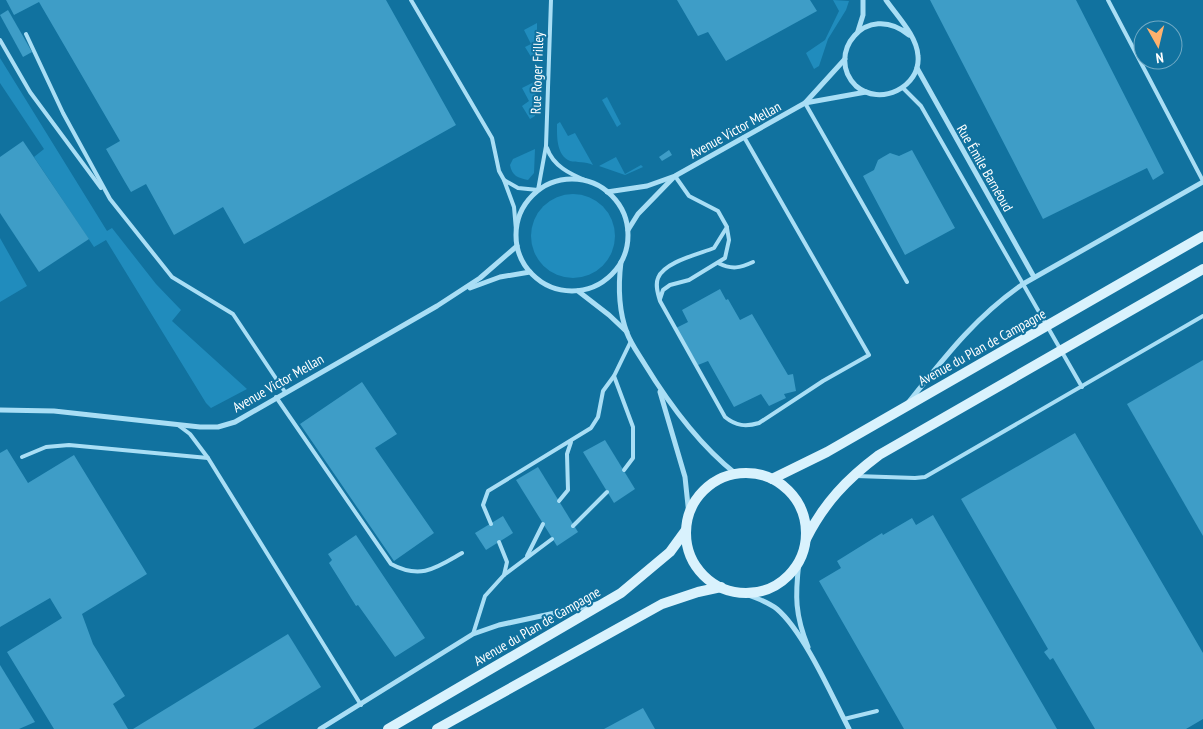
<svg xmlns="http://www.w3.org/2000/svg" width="1203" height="729" viewBox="0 0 1203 729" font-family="'PT Sans Narrow',sans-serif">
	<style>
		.green { fill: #208cbd }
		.building { fill: #3e9dc7 }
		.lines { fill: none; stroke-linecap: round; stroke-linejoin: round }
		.service { stroke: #a9def5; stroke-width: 4 }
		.minor { stroke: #a9def5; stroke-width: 5 }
		.secondary { stroke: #d9f2fd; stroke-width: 10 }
		.labels { text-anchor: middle; stroke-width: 4; stroke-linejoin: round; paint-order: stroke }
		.street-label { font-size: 14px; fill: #fff; stroke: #11729f }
	</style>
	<rect width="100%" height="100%" fill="#11729f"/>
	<g class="green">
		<polygon points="833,0 849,1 846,10 828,39 819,66 814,69 806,53 825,40 839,11"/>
		<polygon points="537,23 537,57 533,60 525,47 531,44 524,30"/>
		<polygon points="0,58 107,231 112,228 156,284 181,310 172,321 247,389 211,408 206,403 106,240 94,247 34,157 44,149 0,83"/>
		<polygon points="536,81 535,116 530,119 522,106 529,101 522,88"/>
		<polygon points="607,97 621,124 617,127 602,100"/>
		<path d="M560,122L568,136L575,133L593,165C585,161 577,163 570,161C556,155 557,136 557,124Z"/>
		<path d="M535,149L534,173L528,180C518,178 512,176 510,165L513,159Z"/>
		<polygon points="616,157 625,174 641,165 643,167 625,175 599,166"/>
		<circle cx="573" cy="236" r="42"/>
		<polygon points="0,238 27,286 0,302"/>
	</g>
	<g class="building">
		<polygon points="6,0 386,0 456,125 244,244 223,207 174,235 146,184 131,192 125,182 106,149 120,141 39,2 14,15"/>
		<polygon points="677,0 810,0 817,11 726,61 708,32 698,36"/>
		<polygon points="930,0 1076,0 1164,173 1153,180 1147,168 1043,219"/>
		<polygon points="8,10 32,52 23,57 0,15"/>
		<polygon points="23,141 89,239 39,272 0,213 0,157"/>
		<polygon points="669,150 672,155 662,161 659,157"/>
		<polygon points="912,150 955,228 905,255 863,176 874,170 878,160 883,157 890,153 899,156"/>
		<polygon points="720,289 726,300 728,299 740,320 752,314 788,375 793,374 796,391 784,394 786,398 769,406 761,394 734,407 708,361 698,365 676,328 688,322 682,310"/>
		<polygon points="1203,360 1203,536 1127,404"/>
		<polygon points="362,382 397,434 375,448 434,533 394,561 300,424"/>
		<polygon points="1075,433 1203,653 1203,719 1186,729 1095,729 1053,658 1050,660 1044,652 1048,649 961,499"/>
		<polygon points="605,440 635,489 614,503 583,452"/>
		<polygon points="7,449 28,483 74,455 147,574 82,614 93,644 125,696 113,704 128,729 54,729 7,652 62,618 50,598 0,627 0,453"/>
		<polygon points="538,467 578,532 557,546 516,480"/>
		<polygon points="933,515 1057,729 904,729 819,581 841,568 837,561 882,533 883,535 912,518 916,525"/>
		<polygon points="503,516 513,533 486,550 475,533"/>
		<polygon points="356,535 425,638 395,657 358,605 356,606 329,563 332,560 328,554"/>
		<polygon points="288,634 321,687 253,729 133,729"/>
		<polygon points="0,665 35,722 19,729 0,729"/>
		<polygon points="643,708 655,729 604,729"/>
	</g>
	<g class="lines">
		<g class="service">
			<polyline points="411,0 492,138 499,171 504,180"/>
			<polyline points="1108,0 1203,181"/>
			<polyline points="26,34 63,113 110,199 172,277 233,314 285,392"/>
			<polyline points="0,40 30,92 101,188"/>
			<polyline points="903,88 921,106 1082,387"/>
			<polyline points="805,103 907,282"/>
			<path d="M547,148C553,166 570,174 587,181"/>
			<path d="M675,176L689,196L718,211L727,227L714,248C699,254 664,262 658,278C655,285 658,294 660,301L725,417C736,426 746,427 759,423L823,381L869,355L744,137"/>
			<polyline points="516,230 514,207 504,180 518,188 538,190 546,146 551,0"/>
			<path d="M718,263C732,270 740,268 753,262"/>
			<polyline points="660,299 663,290 670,285 689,280 725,258 729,240 727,228"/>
			<polyline points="614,376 633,427 633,458 624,470"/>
			<path d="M276,397L391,564C421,580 436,568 462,553"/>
			<polyline points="178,425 190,434 208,458 361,705"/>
			<polyline points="22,457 46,447 69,445 208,458"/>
			<polyline points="856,476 915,478 925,477 1203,316"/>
			<polyline points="559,501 568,490 567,454 571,442"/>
			<polyline points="491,524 483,505 488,491 591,428 598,417 603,391 614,376 631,341"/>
			<polyline points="573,526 607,492"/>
			<polyline points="499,542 507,562 504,575"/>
			<polyline points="527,556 543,524"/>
			<polyline points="473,634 485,596 504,575 552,539"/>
			<polyline points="844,719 877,711"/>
		</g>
		<g class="minor">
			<path d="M886,0C897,16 917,36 918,56C921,87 880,107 856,86C824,55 866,0 909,35"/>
			<polyline points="858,31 863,15 863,0"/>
			<polyline points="917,68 1034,277"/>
			<polyline points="805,103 845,59"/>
			<circle cx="572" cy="235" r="56"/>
			<polyline points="607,192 647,186 675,176 805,103 866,92"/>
			<polyline points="628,230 638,214 673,178"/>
			<path d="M621,262C618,286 618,309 627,333C631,344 638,353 644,363C669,404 698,444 736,474"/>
			<polyline points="470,288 500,277 530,272"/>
			<polyline points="578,291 609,315 627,332"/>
			<polyline points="660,392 685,477 689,515"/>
			<path d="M908,403C944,358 975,317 1023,284L1203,182"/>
			<polyline points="0,410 54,411 200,427 218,427 235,422 437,306 480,278 517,246"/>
			<path d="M799,562C795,596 795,615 808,647"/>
			<path d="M742,593C754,597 767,601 777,609C804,632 832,696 849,729"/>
			<polyline points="320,729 473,634 499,625 597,604"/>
		</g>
		<g class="secondary">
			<circle cx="746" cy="533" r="60"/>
			<polyline points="772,479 827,452 1203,236"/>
			<path d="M806,539C824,503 847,479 879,455L1203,269"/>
			<polyline points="388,729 621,593 670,552 686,530"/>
			<polyline points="437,729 662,604 698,592 721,587"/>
		</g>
	</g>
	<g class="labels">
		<g class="street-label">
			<text transform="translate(537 73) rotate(-88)" y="5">Rue Roger Frilley</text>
			<text transform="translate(735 130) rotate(-29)" y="5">Avenue Victor Mellan</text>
			<text transform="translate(985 168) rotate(60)" y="5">Rue Émile Barnéoud</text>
			<text transform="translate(982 347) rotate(-29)" y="5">Avenue du Plan de Campagne</text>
			<text transform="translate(278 383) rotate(-30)" y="5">Avenue Victor Mellan</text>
			<text transform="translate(537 626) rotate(-30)" y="5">Avenue du Plan de Campagne</text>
		</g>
	</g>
	<g transform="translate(1158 45) rotate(172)"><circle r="24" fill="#11729f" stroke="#70aac5"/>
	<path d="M0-4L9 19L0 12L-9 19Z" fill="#ffb16d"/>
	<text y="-8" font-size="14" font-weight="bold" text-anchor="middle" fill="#ffffff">N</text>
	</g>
</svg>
